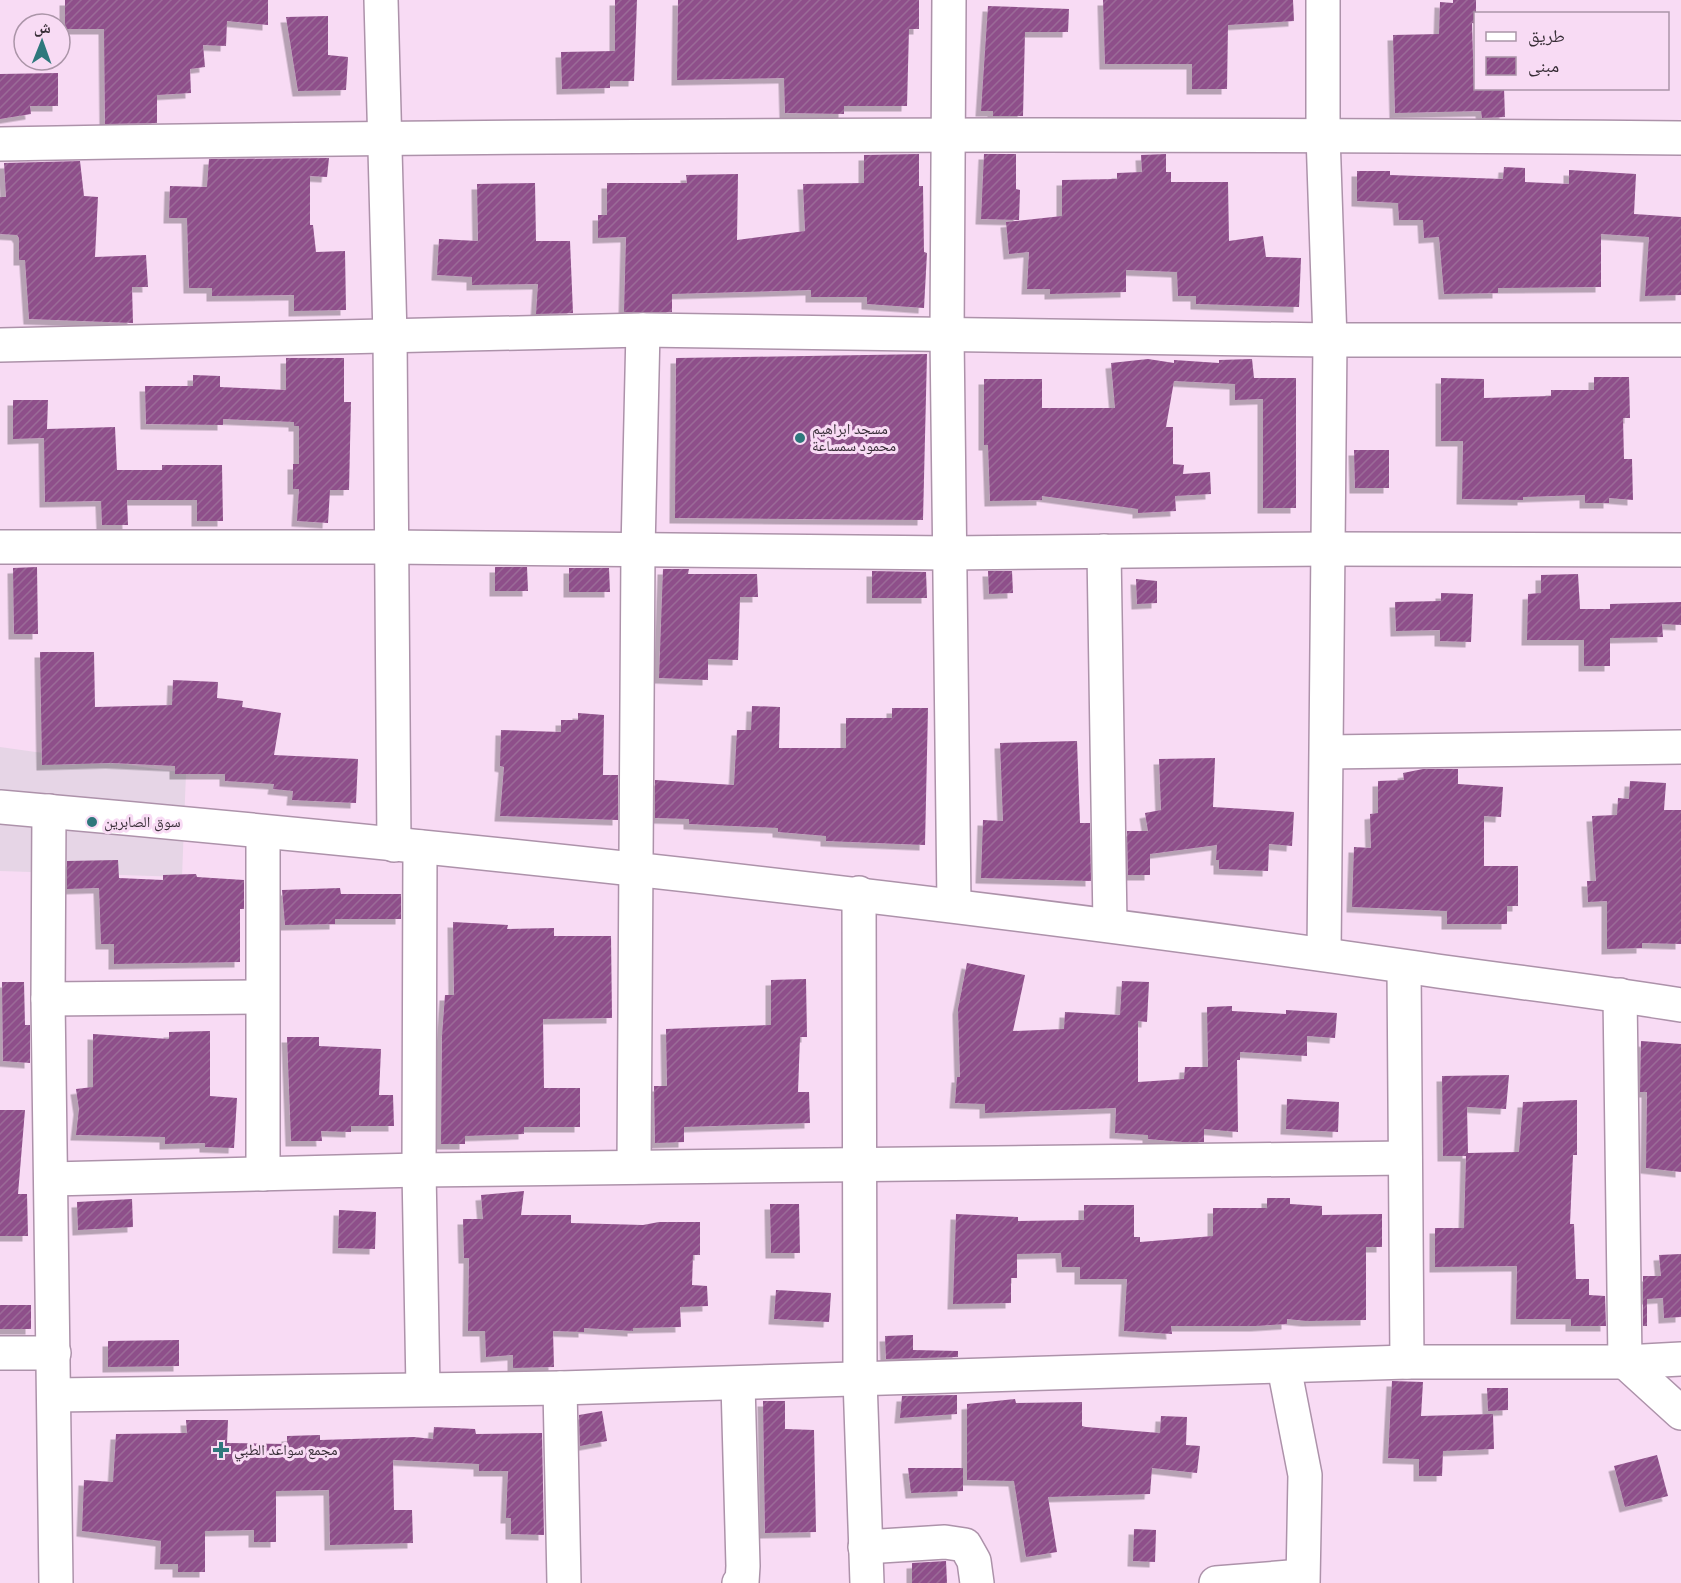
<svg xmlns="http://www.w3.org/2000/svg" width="1681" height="1583" viewBox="0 0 1681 1583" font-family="Figtree,'Noto Naskh Arabic',sans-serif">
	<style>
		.commercial { fill: #e6d5e6 }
		.building { fill: url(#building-hatch); filter: url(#shadow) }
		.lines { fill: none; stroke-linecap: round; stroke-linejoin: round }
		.minor-casing { stroke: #ad92aa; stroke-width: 36 }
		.minor { stroke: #fff; stroke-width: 33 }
		.poi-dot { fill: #2e787c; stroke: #f8dbf4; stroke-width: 2 }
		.labels { text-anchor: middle; stroke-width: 6; stroke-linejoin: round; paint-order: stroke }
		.poi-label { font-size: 15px; fill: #372d36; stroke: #f8dbf4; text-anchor: start }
	</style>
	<defs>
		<pattern id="building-hatch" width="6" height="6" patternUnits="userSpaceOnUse" patternTransform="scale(1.5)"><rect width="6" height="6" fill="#8e4f8a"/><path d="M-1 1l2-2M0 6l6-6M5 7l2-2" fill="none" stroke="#9b6b98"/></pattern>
		<filter id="shadow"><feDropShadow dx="-5.5" dy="5.5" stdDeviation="0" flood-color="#0004"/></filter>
	</defs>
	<rect width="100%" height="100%" fill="#f8dbf4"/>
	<polygon class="commercial" points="0,747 186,773 182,877 0,871"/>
	<g class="building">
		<polygon points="65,0 268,0 268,25 227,21 226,46 203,45 205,67 190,69 191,93 157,95 157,123 105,124 104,29 65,29"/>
		<polygon points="615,0 637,0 634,81 610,81 610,88 562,89 561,52 615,51"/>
		<polygon points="678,0 919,0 919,29 909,29 907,106 844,106 844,114 785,113 784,78 677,80"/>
		<polygon points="1103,0 1293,0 1294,21 1228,25 1227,89 1192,89 1192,64 1105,64"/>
		<polygon points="1453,0 1476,0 1476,24 1472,23 1474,88 1504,88 1505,117 1482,118 1481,111 1395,113 1393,35 1439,34 1440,2 1453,3"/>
		<polygon points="988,6 1069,9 1068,32 1025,32 1023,116 993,116 993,111 981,111"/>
		<polygon points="328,16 328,55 348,57 346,90 298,91 286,17"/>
		<polygon points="58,73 58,106 30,106 31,114 0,119 0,74"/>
		<polygon points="919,154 919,186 923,186 924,252 927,253 924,308 867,304 867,297 811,297 811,290 672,294 672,312 624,312 626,237 598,238 598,215 607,215 607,183 687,183 686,175 738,174 737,240 805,231 803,184 864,183 864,155"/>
		<polygon points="984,154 1016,154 1016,189 1020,190 1019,220 981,219"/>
		<polygon points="1166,154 1166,172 1171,172 1171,182 1228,182 1229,241 1263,236 1266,257 1301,258 1299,307 1196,304 1196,296 1178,296 1177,272 1126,270 1126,292 1050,294 1050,289 1027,289 1029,252 1009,254 1006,222 1062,216 1062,180 1117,179 1117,173 1142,172 1141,155"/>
		<polygon points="329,158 327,177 310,176 310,225 313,225 316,252 345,251 346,310 294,311 294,295 212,296 212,288 189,288 187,218 169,218 170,186 207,187 209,159"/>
		<polygon points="80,161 84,196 98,197 95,257 146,255 148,287 132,287 133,323 29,319 25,260 19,260 19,238 17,235 0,234 0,197 6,197 4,163"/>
		<polygon points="1504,167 1525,168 1525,182 1569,184 1569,170 1636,174 1634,214 1681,217 1681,295 1645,296 1649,237 1601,234 1601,287 1498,288 1498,293 1444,294 1439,237 1424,238 1423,220 1399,220 1398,203 1357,201 1357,171 1390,171 1390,175 1503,179"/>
		<polygon points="535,183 536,241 570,241 573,313 536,314 538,284 472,285 472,277 437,275 439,239 478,241 477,184"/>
		<polygon points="927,354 923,520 675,518 676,358"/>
		<polygon points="286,358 344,358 344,402 351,402 349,490 330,490 328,523 297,521 299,489 293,489 293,464 299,464 299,426 294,426 294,422 223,419 223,425 146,424 145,386 193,386 193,375 220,376 220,387 286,390"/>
		<polygon points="1148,359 1174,363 1174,360 1219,363 1219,360 1252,359 1254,378 1296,378 1296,508 1263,508 1263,399 1235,400 1235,384 1174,381 1166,427 1173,427 1173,464 1184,465 1183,474 1210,472 1211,494 1175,496 1176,511 1138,513 1138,509 1042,496 1042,500 990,501 988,445 984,445 984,379 1042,379 1042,408 1115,408 1111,363"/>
		<polygon points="1594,377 1629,377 1630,418 1623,418 1624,459 1632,459 1633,500 1609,498 1609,503 1585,503 1585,495 1523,497 1523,500 1462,499 1463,441 1441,441 1441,378 1484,379 1484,398 1551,396 1551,390 1594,390"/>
		<polygon points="13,400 48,400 47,429 115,427 117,470 162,470 162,465 222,465 223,521 197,521 197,500 127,500 128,525 102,525 101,501 45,502 44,438 13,439"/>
		<polygon points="1354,450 1389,450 1389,488 1355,488"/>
		<polygon points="37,567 38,634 14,634 13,568"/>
		<polygon points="495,567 527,567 528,591 495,591"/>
		<polygon points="569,568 609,568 610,592 569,592"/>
		<polygon points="663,569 689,569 688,574 757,574 758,597 740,597 738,660 708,659 708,680 659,678"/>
		<polygon points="872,571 926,572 927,598 872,598"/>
		<polygon points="988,571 1012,571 1013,593 989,594"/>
		<polygon points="1578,574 1580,609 1610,609 1610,604 1681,602 1681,625 1662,624 1663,637 1610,638 1610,666 1584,666 1584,640 1527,640 1528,594 1541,593 1541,575"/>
		<polygon points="1136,579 1157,581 1157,603 1137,604"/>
		<polygon points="1441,593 1473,594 1471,642 1440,641 1440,630 1396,631 1395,602 1441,601"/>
		<polygon points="40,652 94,652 95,707 172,705 173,680 218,682 217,698 243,701 242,707 281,713 274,755 358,759 356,803 292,800 293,791 273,789 274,784 225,781 225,774 175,774 175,766 111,763 42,765"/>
		<polygon points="752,706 780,707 779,748 846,748 846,718 892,718 892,708 928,708 925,845 826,841 826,836 778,832 778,828 689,824 689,819 655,818 655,780 734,785 737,730 751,730"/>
		<polygon points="578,713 604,715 603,775 618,775 618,820 500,816 504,767 500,766 501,730 561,732 561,720 578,720"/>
		<polygon points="1077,741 1080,823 1090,823 1091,881 981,878 983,820 1003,821 1000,743"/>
		<polygon points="1215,758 1213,807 1294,812 1292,846 1269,844 1268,871 1219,869 1219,860 1216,860 1217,845 1150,854 1150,875 1128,875 1127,831 1148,831 1145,813 1161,810 1159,759"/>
		<polygon points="1423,769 1458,769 1458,784 1503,787 1501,817 1484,816 1484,866 1518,866 1518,906 1507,906 1507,924 1447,924 1447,911 1352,907 1354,847 1371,848 1370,814 1378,813 1378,781 1404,780 1403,773"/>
		<polygon points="1630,781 1666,783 1664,810 1681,810 1681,944 1642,943 1642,948 1607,949 1607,901 1588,902 1587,881 1596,881 1592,816 1617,815 1618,798 1629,799"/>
		<polygon points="118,860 119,878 163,880 163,875 196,874 197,877 244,880 244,909 240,909 240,962 114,964 114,944 101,944 99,888 67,889 67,861"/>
		<polygon points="340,888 341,894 401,894 401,919 335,919 335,924 285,925 282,890"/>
		<polygon points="453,922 508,925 507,929 554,928 554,936 611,936 612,1018 543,1019 544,1088 580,1088 580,1127 524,1127 524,1134 465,1136 465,1144 441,1144 442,1036 445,995 454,995"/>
		<polygon points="967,963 1025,975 1013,1031 1064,1029 1065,1012 1120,1015 1122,981 1149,982 1147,1022 1138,1021 1138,1082 1184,1079 1185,1067 1208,1067 1207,1007 1232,1006 1232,1011 1286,1014 1286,1010 1337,1013 1335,1038 1307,1036 1307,1056 1240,1052 1240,1060 1237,1060 1238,1132 1204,1129 1204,1142 1182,1142 1148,1139 1148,1135 1115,1133 1116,1108 985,1113 985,1104 955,1103 957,1077 960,1077 958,1009"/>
		<polygon points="806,979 807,1037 800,1037 798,1092 809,1092 810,1123 684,1127 684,1142 655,1143 654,1086 667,1086 666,1029 771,1025 771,980"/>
		<polygon points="2,982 24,982 25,1025 30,1025 30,1063 3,1061"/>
		<polygon points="210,1031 210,1096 237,1098 234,1148 205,1147 205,1143 165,1144 165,1137 76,1135 79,1109 76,1089 93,1087 93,1034 169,1039 169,1032"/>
		<polygon points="287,1037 319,1037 319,1046 381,1049 379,1095 393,1095 394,1126 351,1126 351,1132 321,1131 322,1141 291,1141"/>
		<polygon points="1641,1041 1681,1044 1681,1172 1646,1168 1647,1092 1640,1092"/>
		<polygon points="1509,1075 1506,1109 1467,1107 1468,1153 1519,1152 1523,1102 1577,1100 1577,1155 1573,1155 1570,1224 1574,1224 1576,1279 1589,1279 1589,1295 1605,1296 1606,1326 1571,1326 1571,1319 1516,1319 1517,1266 1435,1267 1435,1228 1464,1228 1466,1156 1443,1156 1442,1076"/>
		<polygon points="1287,1099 1339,1102 1338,1132 1286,1129"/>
		<polygon points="0,1110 25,1110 18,1194 27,1194 28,1236 0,1236"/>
		<polygon points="524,1191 521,1215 571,1215 571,1223 643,1225 659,1222 700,1222 700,1255 693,1255 692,1285 707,1286 708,1306 680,1307 681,1327 633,1328 633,1331 584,1328 584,1332 553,1331 554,1367 513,1368 513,1355 486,1357 485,1331 468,1331 469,1258 464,1258 463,1219 483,1219 481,1195"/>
		<polygon points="1267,1198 1290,1198 1290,1204 1322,1206 1322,1215 1382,1214 1382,1247 1366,1247 1366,1320 1307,1321 1287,1319 1287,1324 1256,1326 1171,1326 1172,1334 1124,1331 1127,1279 1080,1279 1080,1267 1062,1267 1061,1253 1017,1254 1017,1278 1011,1278 1011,1303 953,1304 956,1214 1018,1217 1018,1221 1084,1220 1084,1205 1134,1205 1134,1237 1140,1237 1140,1242 1213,1236 1213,1208 1267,1208"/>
		<polygon points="132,1199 133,1227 78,1230 77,1202"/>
		<polygon points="770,1204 799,1204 800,1253 771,1253"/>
		<polygon points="339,1210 376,1212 375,1249 338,1248"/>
		<polygon points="1681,1254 1681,1317 1664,1318 1663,1298 1647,1299 1647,1326 1643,1326 1643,1276 1661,1276 1659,1255"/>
		<polygon points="776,1290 831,1293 829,1322 774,1319"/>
		<rect x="0" y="1305" width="31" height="24"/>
		<polygon points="913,1335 913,1350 958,1351 958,1357 886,1359 885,1336"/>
		<polygon points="179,1340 179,1366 108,1367 108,1341"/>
		<polygon points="1392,1381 1423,1382 1421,1416 1493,1414 1494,1449 1443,1451 1442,1476 1419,1476 1419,1459 1388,1458"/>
		<polygon points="1487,1388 1508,1388 1508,1410 1488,1411"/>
		<polygon points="957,1395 957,1414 900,1418 902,1396"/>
		<polygon points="1015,1399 1016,1403 1082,1402 1082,1426 1086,1427 1160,1433 1161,1416 1187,1417 1186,1445 1200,1446 1197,1473 1152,1468 1150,1494 1048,1497 1057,1552 1026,1557 1014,1481 967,1480 967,1404"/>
		<polygon points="763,1401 785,1401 785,1429 814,1430 816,1532 765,1533"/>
		<polygon points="602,1411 607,1441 580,1446 579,1415"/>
		<polygon points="186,1420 228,1420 227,1443 287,1444 287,1436 320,1435 320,1440 414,1437 433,1439 434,1427 475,1429 476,1434 542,1433 544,1535 511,1534 511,1518 506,1518 508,1471 479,1471 479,1464 393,1460 394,1510 412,1510 413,1543 330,1545 329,1490 276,1491 276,1542 254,1542 254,1530 205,1531 205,1572 178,1572 178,1564 160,1564 161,1541 82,1531 84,1480 113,1482 116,1434 187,1433"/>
		<polygon points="1657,1455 1668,1496 1625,1507 1614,1466"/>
		<polygon points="908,1468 963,1468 963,1491 911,1493"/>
		<polygon points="1134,1529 1156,1530 1155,1562 1133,1561"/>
		<polygon points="946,1561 947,1583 912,1583 912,1563"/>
	</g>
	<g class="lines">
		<g class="minor-casing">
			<g id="minor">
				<polyline points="381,0 390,336 394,845"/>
				<polyline points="949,0 947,335 954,904"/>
				<polyline points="1323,0 1323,135 1330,340 1324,954"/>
				<path d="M0,144C560,134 1121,133 1681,138"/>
				<polyline points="0,345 643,330 1330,340 1681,340"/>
				<polyline points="0,547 390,547 949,553 1328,549 1681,550"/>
				<polyline points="1104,551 1110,925"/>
				<polyline points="1327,752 1681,747"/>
				<path d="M0,807C469,848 937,899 1403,966C1496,980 1589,990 1681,1005"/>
				<polyline points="49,811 48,999 56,1583"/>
				<polyline points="263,833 263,1174"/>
				<polyline points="420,847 419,1170 423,1389"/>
				<polyline points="859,893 860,1379 867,1583"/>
				<polyline points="1404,967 1407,1362"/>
				<polyline points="1620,995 1625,1362 1681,1413"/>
				<polyline points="48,999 262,997"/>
				<polyline points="634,1167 638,550 643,330"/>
				<polyline points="51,1179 419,1170 1405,1158"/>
				<polyline points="0,1353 54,1353"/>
				<polyline points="1284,1367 1305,1475 1303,1583"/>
				<polyline points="738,1384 743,1566 742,1582 739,1583"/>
				<polyline points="560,1388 564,1583"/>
				<polyline points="54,1395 560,1388 1407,1362 1625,1362 1681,1359"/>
				<polyline points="865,1547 945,1542 965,1545 974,1561 977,1583"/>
				<polyline points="1216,1583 1302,1576"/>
			</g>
		</g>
		<use href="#minor" class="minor"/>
	</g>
	<g class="poi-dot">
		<circle cx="800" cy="438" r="6"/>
		<circle cx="92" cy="822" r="6"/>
		<path d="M218 1441h6v6h6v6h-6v6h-6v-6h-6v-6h6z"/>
	</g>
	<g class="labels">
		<g class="poi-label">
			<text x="812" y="434">مسجد ابراهيم<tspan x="812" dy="17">محمود سمساعة</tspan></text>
			<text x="104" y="827">سوق الصابرين</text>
			<text x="234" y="1455">مجمع سواعد الطبي</text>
		</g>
	</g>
	<rect x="1474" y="12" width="195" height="78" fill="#f8dbf4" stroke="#ab95a8" stroke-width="1.5"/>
	<rect x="1486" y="32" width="30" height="9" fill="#ffffff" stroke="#ab95a8" stroke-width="1.5"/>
	<text x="1528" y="42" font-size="18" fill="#372d36">طريق</text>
	<rect x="1486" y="57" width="30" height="18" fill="url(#building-hatch)" stroke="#ab95a8" stroke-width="1.5"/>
	<text x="1528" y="72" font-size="18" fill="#372d36">مبنى</text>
	<g transform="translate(42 42) rotate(1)"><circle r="28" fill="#f8dbf4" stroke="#ab95a8" stroke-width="1.5"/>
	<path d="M0-4.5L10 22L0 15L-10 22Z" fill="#2e787c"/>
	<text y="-9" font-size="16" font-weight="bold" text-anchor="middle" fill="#372d36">ش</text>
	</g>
</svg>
